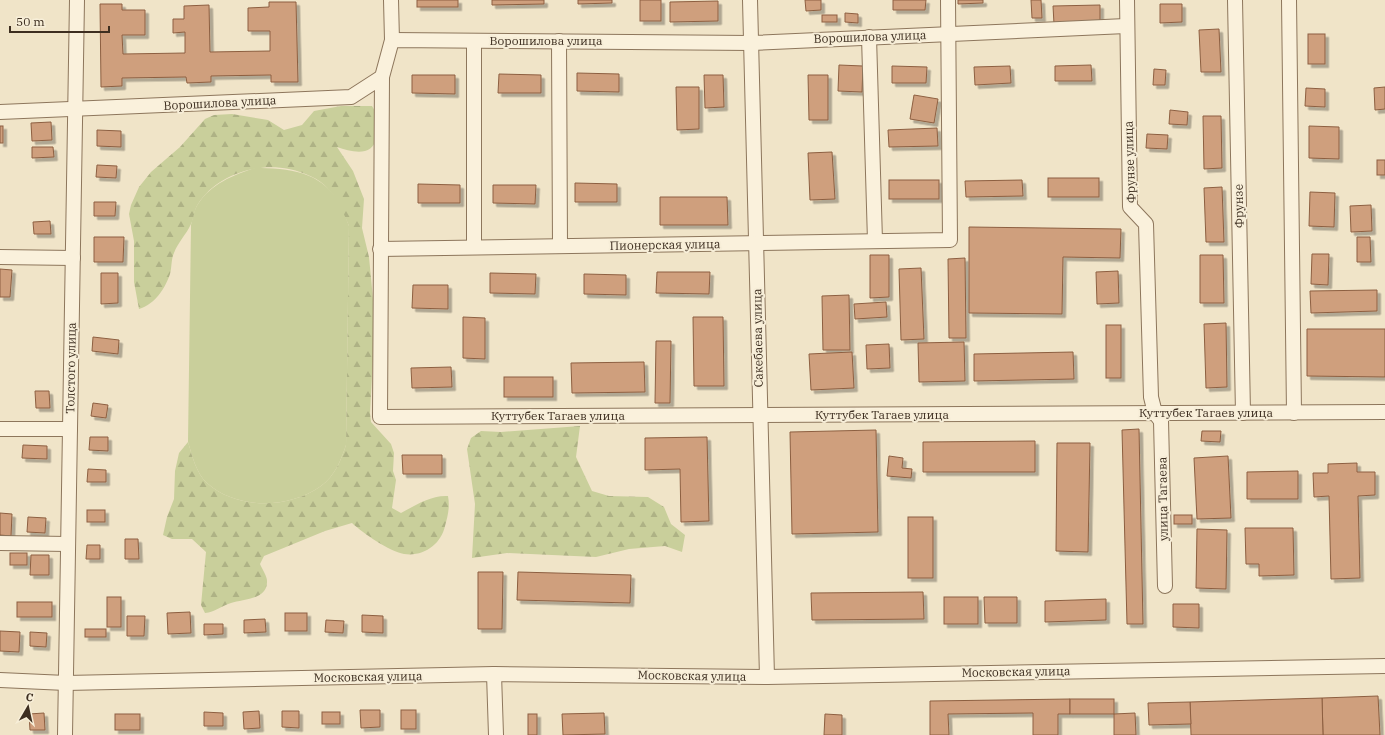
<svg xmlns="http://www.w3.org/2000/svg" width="1385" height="735" viewBox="0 0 1385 735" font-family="'IBM Plex Serif',serif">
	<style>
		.green { fill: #c9cf9b }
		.forest { fill: url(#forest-firs) }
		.building { fill: #cf9f7d; stroke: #8d5f41; filter: url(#shadow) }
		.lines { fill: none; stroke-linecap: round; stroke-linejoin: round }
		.street-casing { stroke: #8d765c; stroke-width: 16 }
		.street { stroke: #faf1dc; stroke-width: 14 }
		.labels { text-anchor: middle; stroke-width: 4; stroke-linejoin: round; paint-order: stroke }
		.street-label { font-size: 12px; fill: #3d2e20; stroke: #f7eed8 }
	</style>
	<defs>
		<pattern id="forest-firs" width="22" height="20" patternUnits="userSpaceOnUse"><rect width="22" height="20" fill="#c9cf9b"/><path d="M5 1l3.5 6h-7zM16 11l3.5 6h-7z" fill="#aeb285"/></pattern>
		<filter id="shadow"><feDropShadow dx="3.5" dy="3.5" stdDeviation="0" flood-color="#0004"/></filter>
	</defs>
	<rect width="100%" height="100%" fill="#f0e4c8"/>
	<path class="green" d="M255,168C289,168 320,171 340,203C344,210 346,219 349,226L346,445C341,460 335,476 321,486C289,509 237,510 207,483C196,473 192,455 188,442L191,225C193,218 194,210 198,204C211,184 233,175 255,168Z"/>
	<g class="forest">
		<path d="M341,106H372C375,111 379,118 379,124C380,127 378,132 377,136C373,158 352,152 337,147L353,171L364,199L362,228L369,257L375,320L370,413L371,422L391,444L394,453L393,471L396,480L392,508L401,513C416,505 431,495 448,496C450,507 448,515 445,526C441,544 424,557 404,554C389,551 364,534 352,523L325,531L264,556L260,564C262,569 267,576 267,581C268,600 243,599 231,603C221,606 215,612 205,613L201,605L206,552L192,539H172L163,535L167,517L174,499L175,471L179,453L188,442C192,455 196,473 207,483C237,510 289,509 321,486C335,476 341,460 346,445L349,226C336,193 325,177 289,169C257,162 216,175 198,204C194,210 194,218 191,224C186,235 178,242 174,253C171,259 172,267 170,274C165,289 155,304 139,309L134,282V241L129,214L131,205L139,187L151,172L180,147L205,119L214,115L232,114L268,120L284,130L302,125L314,111Z"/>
		<polygon points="580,426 576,457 592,491 609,496 648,497 664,507 671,524 685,535 682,552 665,546 629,549 596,557 507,553 472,558 475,504 467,449 471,438 481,431 501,432"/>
	</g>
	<g class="building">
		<rect x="417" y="0" width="41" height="7"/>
		<polygon points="492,0 544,0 544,4 492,5"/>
		<polygon points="578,0 612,0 612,3 578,4"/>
		<rect x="640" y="0" width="21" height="21"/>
		<polygon points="805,0 821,0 821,10 806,11"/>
		<polygon points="893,0 926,0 925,10 893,10"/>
		<polygon points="958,0 983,0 983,3 958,4"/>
		<polygon points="1031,0 1041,0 1042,18 1032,18"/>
		<polygon points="718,1 718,21 670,22 670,2"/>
		<polygon points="269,2 296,2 298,82 271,82 271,75 211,76 211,82 187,83 186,77 122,78 122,86 101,87 100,4 122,4 122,10 145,10 145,35 122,35 123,54 185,53 185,32 173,33 173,19 184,19 184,6 209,5 210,52 270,51 270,31 248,31 248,8 269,7"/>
		<polygon points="1160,4 1182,4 1182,22 1160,23"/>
		<polygon points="1100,5 1100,23 1054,24 1053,6"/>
		<polygon points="845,13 858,14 858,23 845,22"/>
		<rect x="822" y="15" width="15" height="7"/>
		<polygon points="1219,29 1221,72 1201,72 1199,30"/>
		<rect x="1308" y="34" width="17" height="30"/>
		<polygon points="839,65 863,66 862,92 838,91"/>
		<polygon points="1091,65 1092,81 1055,81 1055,66"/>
		<polygon points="892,66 927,67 926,83 892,83"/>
		<polygon points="1010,66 1011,83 975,85 974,67"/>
		<polygon points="1154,69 1166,70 1165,85 1153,85"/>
		<polygon points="577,73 619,74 619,92 577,91"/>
		<polygon points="499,74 541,75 541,93 498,93"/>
		<polygon points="412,75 455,75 455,94 412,93"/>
		<polygon points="704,75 723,75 724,107 705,108"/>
		<polygon points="808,75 828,75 828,120 809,120"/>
		<polygon points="676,87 699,87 699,129 677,130"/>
		<polygon points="1385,87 1385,109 1375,110 1374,88"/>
		<polygon points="1306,88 1325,89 1325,107 1305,106"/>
		<polygon points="914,95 938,99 934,123 910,119"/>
		<polygon points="1170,110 1188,112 1187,125 1169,124"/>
		<polygon points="1203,116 1221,116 1222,168 1204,169"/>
		<polygon points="51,122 52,140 32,141 31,123"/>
		<rect x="0" y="126" width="3" height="17"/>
		<polygon points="1309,126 1339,127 1339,159 1309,158"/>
		<polygon points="937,128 938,146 889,147 888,130"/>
		<polygon points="97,130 121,131 121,147 97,146"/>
		<polygon points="1147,134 1168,135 1167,149 1146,148"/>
		<polygon points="32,147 53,147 54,157 32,158"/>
		<polygon points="832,152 835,199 810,200 808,153"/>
		<rect x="1377" y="160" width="8" height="15"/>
		<polygon points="97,165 117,166 116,178 96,177"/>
		<rect x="1048" y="178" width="51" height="19"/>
		<rect x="889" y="180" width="50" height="19"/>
		<polygon points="1022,180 1023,196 966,197 965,181"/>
		<polygon points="575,183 617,184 617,202 575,202"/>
		<polygon points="418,184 460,185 460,203 418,203"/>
		<polygon points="493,185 536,185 535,204 493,203"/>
		<polygon points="1222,187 1224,242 1206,242 1204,188"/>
		<polygon points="1310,192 1335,193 1334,227 1309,226"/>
		<polygon points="660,197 727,197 728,225 660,225"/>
		<polygon points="94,202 116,202 115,216 94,216"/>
		<polygon points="1371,205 1372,231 1351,232 1350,206"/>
		<polygon points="50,221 51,234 34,234 33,222"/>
		<polygon points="969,227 1121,229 1120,258 1063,257 1062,314 969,313"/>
		<polygon points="94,237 124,237 123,262 94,262"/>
		<polygon points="1357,237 1370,237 1371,262 1357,262"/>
		<polygon points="1312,254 1329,254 1328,285 1311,284"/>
		<polygon points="870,255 889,255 889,297 870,298"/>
		<polygon points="1200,255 1223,255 1224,303 1200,303"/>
		<polygon points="965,258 966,338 949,338 948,259"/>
		<polygon points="921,268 924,339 901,340 899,269"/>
		<polygon points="0,269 12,270 10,297 0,297"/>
		<polygon points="1118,271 1119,303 1097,304 1096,272"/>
		<polygon points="657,272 710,272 709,294 656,293"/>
		<polygon points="101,273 118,273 118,303 101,304"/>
		<polygon points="490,273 536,274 535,294 490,293"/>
		<polygon points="584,274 626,275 626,295 584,294"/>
		<polygon points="413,285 448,285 448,309 412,308"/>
		<polygon points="1377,290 1377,311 1311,313 1310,291"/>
		<polygon points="849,295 850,350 823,350 822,296"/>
		<polygon points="886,302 887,317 855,319 854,304"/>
		<polygon points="463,317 485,318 485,359 463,358"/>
		<polygon points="693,317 723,317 724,386 694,386"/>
		<polygon points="1226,323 1227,387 1206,388 1204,324"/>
		<rect x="1106" y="325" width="15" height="53"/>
		<polygon points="1307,329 1385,329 1385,377 1307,376"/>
		<polygon points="93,337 119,340 118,354 92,351"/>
		<polygon points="656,341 671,341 670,403 655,403"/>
		<polygon points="964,342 965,381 919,382 918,343"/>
		<polygon points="889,344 890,368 867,369 866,345"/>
		<polygon points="852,352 854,388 811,390 809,354"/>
		<polygon points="1073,352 1074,379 974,381 974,354"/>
		<polygon points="644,362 645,392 572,393 571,363"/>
		<polygon points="451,367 452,387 412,388 411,368"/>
		<rect x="504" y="377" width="49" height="20"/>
		<polygon points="35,391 49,391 50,408 36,408"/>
		<polygon points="93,403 108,405 106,418 91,416"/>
		<polygon points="1139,429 1143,624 1127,624 1122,430"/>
		<polygon points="876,430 878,532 792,534 790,432"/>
		<polygon points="1202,431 1221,431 1220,442 1201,441"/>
		<polygon points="90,437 108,437 108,451 89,450"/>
		<polygon points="707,437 709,521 681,522 680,469 645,470 645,438"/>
		<polygon points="1035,441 1035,472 923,472 923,442"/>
		<polygon points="1057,443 1090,443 1088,552 1056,551"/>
		<polygon points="23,445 47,446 47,459 22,458"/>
		<polygon points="402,455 442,455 442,474 403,474"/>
		<polygon points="889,456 903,458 902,468 912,469 911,478 887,476"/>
		<polygon points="1228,456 1231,518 1197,519 1194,458"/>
		<polygon points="1357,463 1357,472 1375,472 1375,495 1358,496 1360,578 1331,579 1329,496 1314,497 1313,473 1328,473 1328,464"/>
		<polygon points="88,469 106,470 106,482 87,482"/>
		<polygon points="1298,471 1298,499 1247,499 1247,472"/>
		<rect x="87" y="510" width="18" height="12"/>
		<polygon points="0,513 12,514 11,536 0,535"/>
		<rect x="1174" y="515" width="18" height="9"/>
		<polygon points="28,517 46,518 45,533 27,532"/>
		<rect x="908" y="517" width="25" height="61"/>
		<polygon points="1245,528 1293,528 1294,575 1259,576 1259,564 1246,564"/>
		<polygon points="1197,529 1227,530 1226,589 1196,588"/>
		<polygon points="125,539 138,539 139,559 125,559"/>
		<polygon points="87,545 100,545 100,559 86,559"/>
		<rect x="10" y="553" width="17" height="12"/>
		<polygon points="31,555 49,555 49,575 30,575"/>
		<polygon points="478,572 503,572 502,629 478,629"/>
		<polygon points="518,572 631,575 630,603 517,600"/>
		<polygon points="923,592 924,619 812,620 811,593"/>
		<rect x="107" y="597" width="14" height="30"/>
		<rect x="944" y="597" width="34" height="27"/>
		<polygon points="984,597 1017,597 1017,623 985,623"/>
		<polygon points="1106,599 1106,620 1045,622 1045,601"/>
		<rect x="17" y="602" width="35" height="15"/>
		<polygon points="1173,604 1199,604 1199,628 1173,627"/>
		<polygon points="190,612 191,633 168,634 167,613"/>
		<rect x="285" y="613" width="22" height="18"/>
		<polygon points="362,615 383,616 383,633 362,632"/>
		<polygon points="127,616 145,616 144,636 127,636"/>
		<polygon points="265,619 266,632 244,633 244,620"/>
		<polygon points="326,620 344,621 343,633 325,632"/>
		<polygon points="204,624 223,624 223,634 204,635"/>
		<rect x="85" y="629" width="21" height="8"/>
		<polygon points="0,631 20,632 19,652 0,651"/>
		<polygon points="30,632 47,633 46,647 30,646"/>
		<polygon points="1378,696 1380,735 1323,735 1322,698"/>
		<polygon points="1322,698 1323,735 1191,735 1190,702"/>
		<polygon points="1070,699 1070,714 1058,714 1058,735 1033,735 1033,713 948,714 949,735 930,735 930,701"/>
		<rect x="1070" y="699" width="44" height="15"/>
		<polygon points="1190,702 1191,724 1149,725 1148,703"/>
		<polygon points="360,710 380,710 380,727 361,728"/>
		<rect x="401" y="710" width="15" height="19"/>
		<polygon points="259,711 260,728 244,729 243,712"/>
		<polygon points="282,711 299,711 299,728 282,727"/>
		<polygon points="204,712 223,713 223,726 204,726"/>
		<rect x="322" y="712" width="18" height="12"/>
		<polygon points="44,713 45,730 30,730 29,714"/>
		<polygon points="604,713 605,734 563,735 562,714"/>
		<polygon points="1135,713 1136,735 1114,735 1114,714"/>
		<rect x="115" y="714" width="25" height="16"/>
		<rect x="528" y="714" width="9" height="21"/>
		<polygon points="825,714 842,715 842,735 824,735"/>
	</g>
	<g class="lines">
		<g class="street-casing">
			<g id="street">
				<polyline points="391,0 392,40"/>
				<polyline points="750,0 767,677"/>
				<polyline points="1127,0 1130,207 1146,224 1151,397 1155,413 1161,421 1165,586"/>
				<polyline points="1235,0 1243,413"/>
				<polyline points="1289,0 1294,413"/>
				<polyline points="869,37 875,241"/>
				<polyline points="474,41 474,247"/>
				<polyline points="559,41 560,246"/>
				<polyline points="382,77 380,417 1385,412"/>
				<polyline points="0,112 351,97 382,77 392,40 751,43 1126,26"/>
				<polyline points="380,249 950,240 948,0"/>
				<polyline points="0,257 73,258"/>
				<polyline points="0,429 70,429"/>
				<polyline points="0,543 68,544"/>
				<polyline points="494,674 496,735"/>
				<polyline points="0,680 66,683 494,674 767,677 1385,666"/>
				<polyline points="65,735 77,0"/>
			</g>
		</g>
		<use href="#street" class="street"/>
	</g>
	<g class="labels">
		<g class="street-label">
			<text transform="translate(870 37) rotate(-2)" y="4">Ворошилова улица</text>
			<text x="546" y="45">Ворошилова улица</text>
			<text transform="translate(220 103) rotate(-3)" y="4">Ворошилова улица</text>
			<text transform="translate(1130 162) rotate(-92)" y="4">Фрунзе улица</text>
			<text transform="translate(1239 206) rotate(-91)" y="4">Фрунзе</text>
			<text transform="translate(665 245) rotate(-1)" y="4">Пионерская улица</text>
			<text transform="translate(758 338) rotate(-91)" y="4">Сакебаева улица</text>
			<text transform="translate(71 368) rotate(-89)" y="4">Толстого улица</text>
			<text x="1206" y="417">Куттубек Тагаев улица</text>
			<text x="882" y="419">Куттубек Тагаев улица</text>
			<text x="558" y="420">Куттубек Тагаев улица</text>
			<text transform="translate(1163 499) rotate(-91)" y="4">улица Тагаева</text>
			<text transform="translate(1016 672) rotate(-1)" y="4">Московская улица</text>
			<text transform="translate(692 676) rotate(1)" y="4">Московская улица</text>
			<text transform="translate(368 677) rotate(-1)" y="4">Московская улица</text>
		</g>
	</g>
	<g transform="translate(28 707) rotate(9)" stroke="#f7eed8" stroke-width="3" paint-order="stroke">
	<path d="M0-3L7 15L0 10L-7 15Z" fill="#3d2e20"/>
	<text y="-6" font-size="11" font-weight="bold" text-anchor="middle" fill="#3d2e20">С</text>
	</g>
	<path d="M10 26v6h99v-6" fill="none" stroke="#3d2e20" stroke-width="2"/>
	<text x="16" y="26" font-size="12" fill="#3d2e20" stroke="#f7eed8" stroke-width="3" paint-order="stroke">50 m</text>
</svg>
